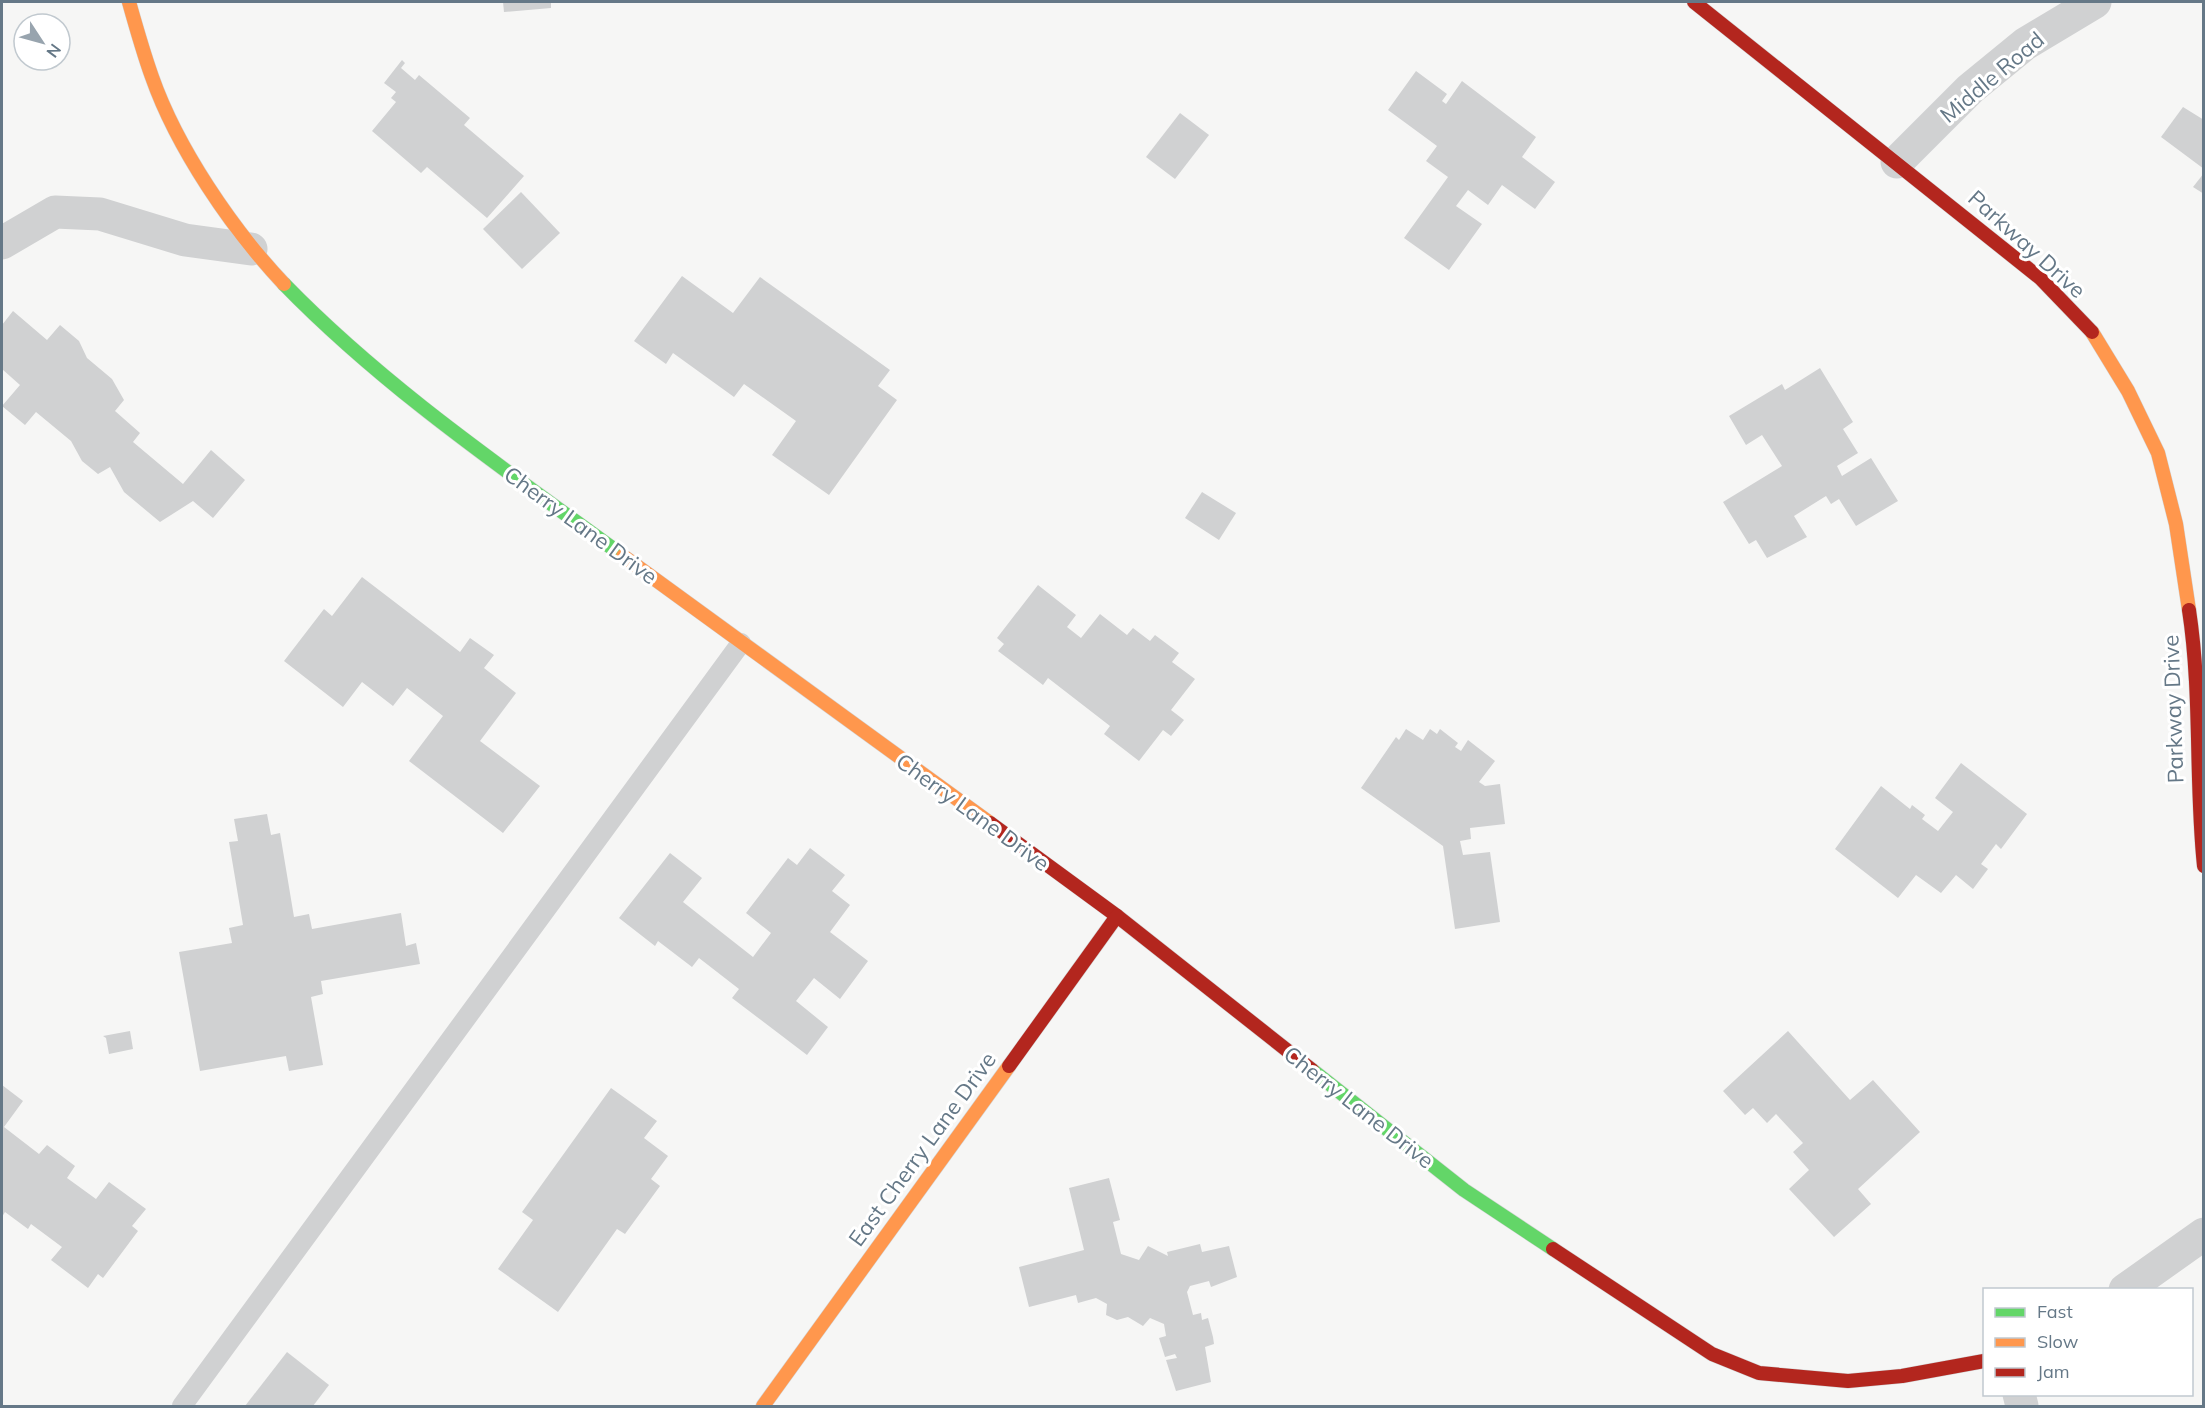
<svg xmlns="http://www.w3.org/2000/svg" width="2205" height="1408" viewBox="0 0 2205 1408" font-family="Mulish,sans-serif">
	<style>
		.building { fill: #d0d1d2 }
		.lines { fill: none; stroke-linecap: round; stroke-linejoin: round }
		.fast-casing { stroke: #d3d4d5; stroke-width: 15 }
		.slow-casing { stroke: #d3d4d5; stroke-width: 15 }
		.jam-casing { stroke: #d3d4d5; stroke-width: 15 }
		.lane { stroke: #d0d1d2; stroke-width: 20 }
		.street { stroke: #d0d1d2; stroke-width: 33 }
		.fast { stroke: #63d668; stroke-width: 14 }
		.slow { stroke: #ff974d; stroke-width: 14 }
		.jam { stroke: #b3261e; stroke-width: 14 }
		.labels { text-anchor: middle; stroke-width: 6; stroke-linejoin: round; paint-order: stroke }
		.street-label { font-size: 22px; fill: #657887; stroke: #fff }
	</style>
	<rect width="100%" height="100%" fill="#f6f6f5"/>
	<g class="building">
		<polygon points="503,2 551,2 551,8 504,12"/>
		<polygon points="402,60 405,63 401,68 415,80 419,75 470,118 464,125 524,176 487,218 427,167 421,173 372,131 396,102 391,98 396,92 384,83"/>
		<polygon points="1416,71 1447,94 1442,101 1446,104 1462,81 1536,137 1522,157 1555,182 1535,209 1502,185 1488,205 1468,190 1456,206 1482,224 1449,270 1404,238 1448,177 1426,161 1437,146 1388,110"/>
		<polygon points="2183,107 2204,120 2204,169 2161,137"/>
		<polygon points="1180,113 1209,135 1175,179 1146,157"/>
		<polygon points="2204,173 2204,194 2193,187"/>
		<polygon points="521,192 560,233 522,269 483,229"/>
		<polygon points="682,276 733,313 760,277 890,370 878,386 897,400 829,495 772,455 796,421 744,384 734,397 673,353 666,364 634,341"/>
		<polygon points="13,311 47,340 60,325 79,341 87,358 112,379 124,400 115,411 140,433 133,442 183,484 211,450 245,480 213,518 193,501 160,522 124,492 110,467 98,474 82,461 71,441 36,412 25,425 2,406 20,385 2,369 2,325"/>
		<polygon points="1820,368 1853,422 1843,429 1858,453 1837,466 1842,476 1871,458 1898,501 1856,526 1839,499 1831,504 1826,496 1794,516 1807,537 1767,558 1756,540 1749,544 1723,502 1782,466 1762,435 1746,445 1729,416 1782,384 1785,390"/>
		<polygon points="1202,492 1236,513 1219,540 1185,518"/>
		<polygon points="362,577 460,652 470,638 494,655 484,668 516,693 480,741 540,786 503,833 409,761 443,716 407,688 393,706 362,682 343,707 284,661 324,609 332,616"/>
		<polygon points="1038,585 1076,615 1067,627 1081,638 1100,614 1127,635 1133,628 1150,641 1155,635 1179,653 1172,662 1195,679 1171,710 1184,720 1171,736 1163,730 1139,761 1104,734 1110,726 1048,678 1043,685 998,651 1004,644 997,638"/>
		<polygon points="1406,729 1423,740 1430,729 1437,734 1440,729 1458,743 1455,747 1461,751 1468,740 1495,761 1479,782 1485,786 1500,784 1505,824 1470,828 1471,839 1460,841 1463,855 1490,852 1500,922 1455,929 1443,846 1361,788 1396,737 1399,740"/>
		<polygon points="1961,763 2027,814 2001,849 1996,844 1981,864 1988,869 1973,889 1956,875 1941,893 1916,875 1898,898 1835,849 1881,786 1910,809 1912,805 1925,815 1922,819 1938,831 1953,812 1935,798"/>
		<polygon points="267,814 271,835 280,833 294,917 309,914 312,929 401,913 406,946 416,943 420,964 321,981 323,994 311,997 323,1065 289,1071 286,1056 200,1071 179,952 232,943 229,928 243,925 229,842 238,841 234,819"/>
		<polygon points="810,848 845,875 832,891 850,905 830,932 868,961 840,999 814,978 796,1001 828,1027 807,1055 732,998 739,989 699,958 692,967 658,941 655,946 619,918 670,853 702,878 683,902 753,957 771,933 746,913 788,858 797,865"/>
		<polygon points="130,1031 133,1049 109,1054 106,1038 103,1036"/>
		<polygon points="1788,1031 1850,1100 1873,1080 1920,1132 1858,1189 1871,1204 1834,1237 1789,1189 1809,1170 1793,1152 1803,1143 1776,1114 1767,1123 1753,1108 1745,1115 1723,1091"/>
		<polygon points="2,1085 23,1101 4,1127 39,1154 47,1145 75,1166 67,1178 96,1199 109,1182 146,1209 132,1226 138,1231 103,1278 98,1274 88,1288 51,1260 62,1247 31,1224 28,1229 5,1212 2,1217"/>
		<polygon points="611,1088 657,1121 644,1138 668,1156 651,1179 660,1186 625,1234 617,1229 558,1312 498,1269 533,1220 522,1212"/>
		<polygon points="1109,1178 1120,1220 1113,1222 1121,1254 1139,1260 1148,1246 1168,1256 1167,1252 1200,1244 1202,1252 1229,1246 1237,1277 1211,1287 1209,1281 1190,1286 1187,1292 1193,1315 1201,1313 1202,1320 1208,1318 1213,1337 1214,1344 1205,1347 1211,1382 1176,1391 1166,1360 1177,1358 1175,1354 1165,1357 1159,1338 1166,1336 1164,1324 1150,1318 1143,1326 1128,1317 1117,1320 1106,1315 1107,1304 1096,1298 1078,1303 1076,1295 1029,1307 1019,1267 1084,1250 1069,1188"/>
		<polygon points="287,1352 329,1385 313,1406 245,1406"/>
	</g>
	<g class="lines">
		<g class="fast-casing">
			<g id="fast">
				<path d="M284,284C385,388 507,471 623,556"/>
				<polyline points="1312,1070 1464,1190 1553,1249"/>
			</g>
		</g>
		<g class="slow-casing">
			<g id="slow">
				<path d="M129,2C136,27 143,52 152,77C177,148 232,229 284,284"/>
				<polyline points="2092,332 2128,391 2158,453 2176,524 2189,610"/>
				<polyline points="623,556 990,823"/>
				<polyline points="763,1406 1009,1066"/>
			</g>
		</g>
		<g class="jam-casing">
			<g id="jam">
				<polyline points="1694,2 2040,278 2092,332"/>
				<path d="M2189,610C2202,695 2195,781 2204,866"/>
				<polyline points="990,823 1117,916 1312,1070"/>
				<polyline points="1009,1066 1117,916"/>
				<polyline points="1553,1249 1712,1354 1759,1373 1848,1381 1902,1376 1984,1361"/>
			</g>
		</g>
		<polyline class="lane" points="182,1406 741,643"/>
		<g class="street">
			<polyline points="1897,162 1970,89 2025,44 2095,2"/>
			<polyline points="2,243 55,212 100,214 185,240 251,249"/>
			<polyline points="2125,1290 2204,1234"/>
			<polyline points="2019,1394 2022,1406"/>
		</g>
		<use href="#fast" class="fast"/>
		<use href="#slow" class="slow"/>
		<use href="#jam" class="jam"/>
	</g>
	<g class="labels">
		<g class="street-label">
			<text transform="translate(1992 77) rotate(-40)" y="8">Middle Road</text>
			<text transform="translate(2027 244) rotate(42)" y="8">Parkway Drive</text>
			<text transform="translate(581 525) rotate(36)" y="8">Cherry Lane Drive</text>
			<text transform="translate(2173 709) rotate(-92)" y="8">Parkway Drive</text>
			<text transform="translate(973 812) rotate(36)" y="8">Cherry Lane Drive</text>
			<text transform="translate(1359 1107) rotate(38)" y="8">Cherry Lane Drive</text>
			<text transform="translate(922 1149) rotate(-54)" y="8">East Cherry Lane Drive</text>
		</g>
	</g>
	<rect width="2205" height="1408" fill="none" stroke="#657887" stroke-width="6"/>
	<rect x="1983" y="1288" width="210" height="108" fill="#ffffff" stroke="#c1c9cf" stroke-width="1.5"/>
	<rect x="1995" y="1308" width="30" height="9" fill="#63d668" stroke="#c1c9cf" stroke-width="1.5"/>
	<text x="2037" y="1318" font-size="18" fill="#657887">Fast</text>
	<rect x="1995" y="1338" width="30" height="9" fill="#ff974d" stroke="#c1c9cf" stroke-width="1.5"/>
	<text x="2037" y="1348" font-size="18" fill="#657887">Slow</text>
	<rect x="1995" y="1368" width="30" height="9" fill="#b3261e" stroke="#c1c9cf" stroke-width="1.5"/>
	<text x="2037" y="1378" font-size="18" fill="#657887">Jam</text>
	<g transform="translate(42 42) rotate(126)"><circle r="28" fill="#ffffff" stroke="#c1c9cf" stroke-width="1.5"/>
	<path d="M0-4.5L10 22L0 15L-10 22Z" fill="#98a4ae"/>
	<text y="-9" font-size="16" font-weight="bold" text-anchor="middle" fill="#657887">N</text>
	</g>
</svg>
